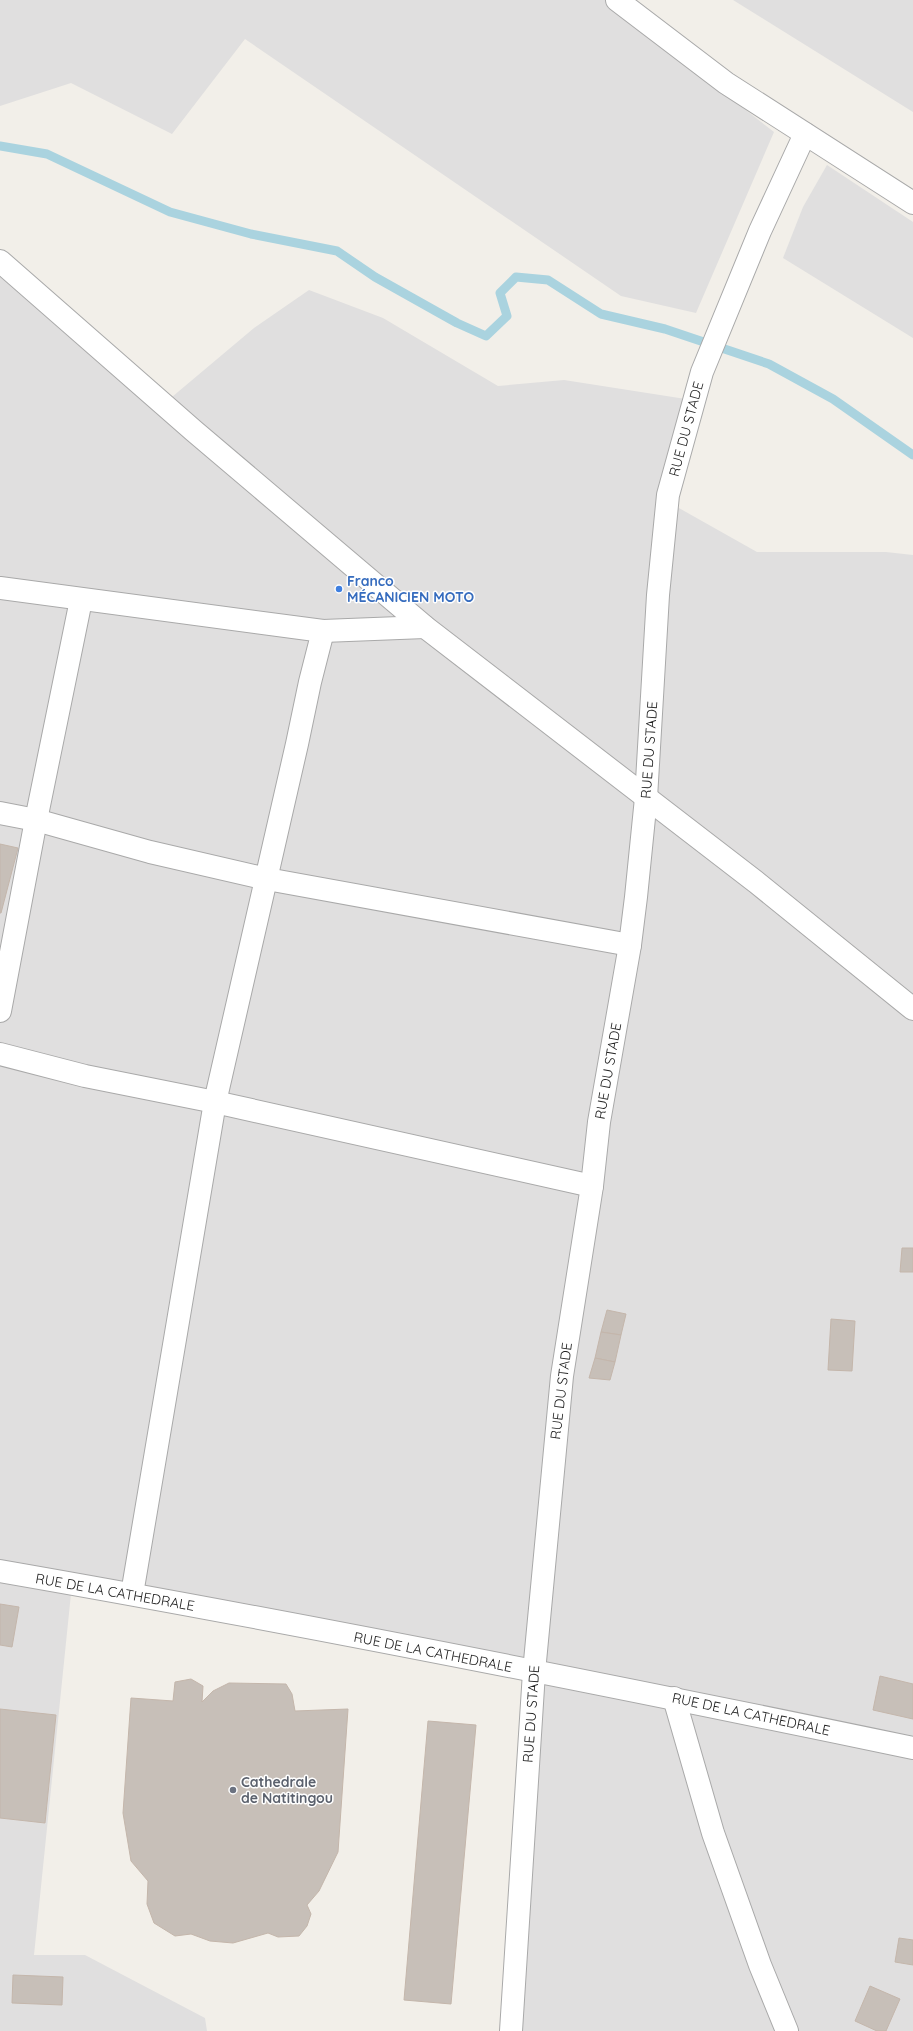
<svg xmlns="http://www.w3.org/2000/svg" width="913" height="2031" viewBox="0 0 913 2031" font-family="Quicksand,sans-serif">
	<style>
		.residential { fill: #e0dfdf }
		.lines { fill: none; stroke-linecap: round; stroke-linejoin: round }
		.stream { stroke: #aad3df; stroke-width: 9 }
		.building { fill: #c7bfb8; stroke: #c4b6ab }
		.minor-casing { stroke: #a9a9a9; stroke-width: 24 }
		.minor { stroke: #fff; stroke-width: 22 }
		.shop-dot { fill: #3f7fe0; stroke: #fff; stroke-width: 1.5 }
		.worship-dot { fill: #6b7280; stroke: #fff; stroke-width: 1.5 }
		.labels { text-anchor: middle; stroke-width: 3; stroke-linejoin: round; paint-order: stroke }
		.street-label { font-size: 14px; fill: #222; stroke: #fff }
		.shop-label { font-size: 14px; font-weight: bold; fill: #366cbe; stroke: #fff; text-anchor: start }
		.worship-label { font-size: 14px; font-weight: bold; fill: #5b616d; stroke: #fff; text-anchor: start }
	</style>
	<rect width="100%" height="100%" fill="#f2efe9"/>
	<g class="residential">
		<polygon points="0,0 605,0 774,132 696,313 621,296 245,39 172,134 71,83 0,106"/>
		<polygon points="733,0 913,0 913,112"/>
		<polygon points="827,165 913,222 913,338 783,258 803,207"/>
		<polygon points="0,256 166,402 254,328 309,290 383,318 498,386 564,380 692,400 670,503 757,552 886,552 913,555 913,2031 516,2031 538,1675 72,1584 34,1955 85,1955 205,2018 207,2031 0,2031"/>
	</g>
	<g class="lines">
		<polyline class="stream" points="0,146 47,154 170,212 251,234 337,251 375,277 457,323 486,336 507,316 500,293 516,277 548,280 601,314 665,329 769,364 833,399 913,455"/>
	</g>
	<g class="building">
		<polygon points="0,844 18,848 1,913 0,913"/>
		<polygon points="902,1248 913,1248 913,1272 900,1272"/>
		<polygon points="607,1310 626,1314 621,1335 601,1332"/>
		<polygon points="831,1319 855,1321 852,1371 828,1370"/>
		<polygon points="601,1332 621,1335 615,1362 595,1358"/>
		<polygon points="595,1358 615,1362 610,1380 589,1378"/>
		<polygon points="0,1604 19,1607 12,1647 0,1645"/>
		<polygon points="880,1676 913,1684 913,1719 873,1710"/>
		<polygon points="191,1679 203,1686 202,1702 213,1691 229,1683 286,1684 292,1694 295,1711 348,1709 338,1852 319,1891 307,1905 311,1914 307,1926 299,1936 278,1937 268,1933 233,1943 210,1941 191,1934 175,1936 154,1923 147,1904 148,1881 131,1861 123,1813 131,1698 173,1701 175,1682"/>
		<polygon points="0,1709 56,1715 45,1823 0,1818"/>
		<polygon points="428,1721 476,1725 451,2004 404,2000"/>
		<polygon points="899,1938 913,1940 913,1965 895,1962"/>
		<polygon points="13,1975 63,1977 62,2005 12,2003"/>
		<polygon points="870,1986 900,1999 886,2031 877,2031 855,2021"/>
	</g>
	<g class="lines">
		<g class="minor-casing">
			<g id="minor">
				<polyline points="617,0 726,83 913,203"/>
				<polyline points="0,261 194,431 425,627 756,882 913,1009"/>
				<polyline points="0,588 323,631 425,627"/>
				<polyline points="0,813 36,820 150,852 267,879 630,945"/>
				<polyline points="0,1011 36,820 81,600"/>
				<polyline points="0,1054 85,1076 215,1102 592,1186"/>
				<path d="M0,1571C305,1624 610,1685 913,1748"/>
				<polyline points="132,1594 215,1102 297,744 310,682 323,631"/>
				<polyline points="674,1698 713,1833 760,1965 787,2031"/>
				<polyline points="511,2031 534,1672 562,1376 592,1186 599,1122 630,945 636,897 646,798 658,595 668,495 702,372 760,231 805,134"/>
			</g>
		</g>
		<use href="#minor" class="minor"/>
	</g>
	<circle class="shop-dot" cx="339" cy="589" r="4"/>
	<circle class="worship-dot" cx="233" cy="1790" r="4"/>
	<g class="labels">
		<g class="street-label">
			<text transform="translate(686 429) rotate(-75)" y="5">RUE DU STADE</text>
			<text transform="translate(649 750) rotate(-86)" y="5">RUE DU STADE</text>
			<text transform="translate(608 1071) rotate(-80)" y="5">RUE DU STADE</text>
			<text transform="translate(561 1391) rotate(-83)" y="5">RUE DU STADE</text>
			<text transform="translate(115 1592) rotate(10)" y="5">RUE DE LA CATHEDRALE</text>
			<text transform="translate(433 1652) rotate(11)" y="5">RUE DE LA CATHEDRALE</text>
			<text transform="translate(531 1714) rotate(-86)" y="5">RUE DU STADE</text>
			<text transform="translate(751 1714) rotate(12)" y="5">RUE DE LA CATHEDRALE</text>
		</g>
		<g class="shop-label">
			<text x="347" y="586">Franco<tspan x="347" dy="16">MÉCANICIEN MOTO</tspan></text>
		</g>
		<g class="worship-label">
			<text x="241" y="1787">Cathedrale<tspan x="241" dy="16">de Natitingou</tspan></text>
		</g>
	</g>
</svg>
